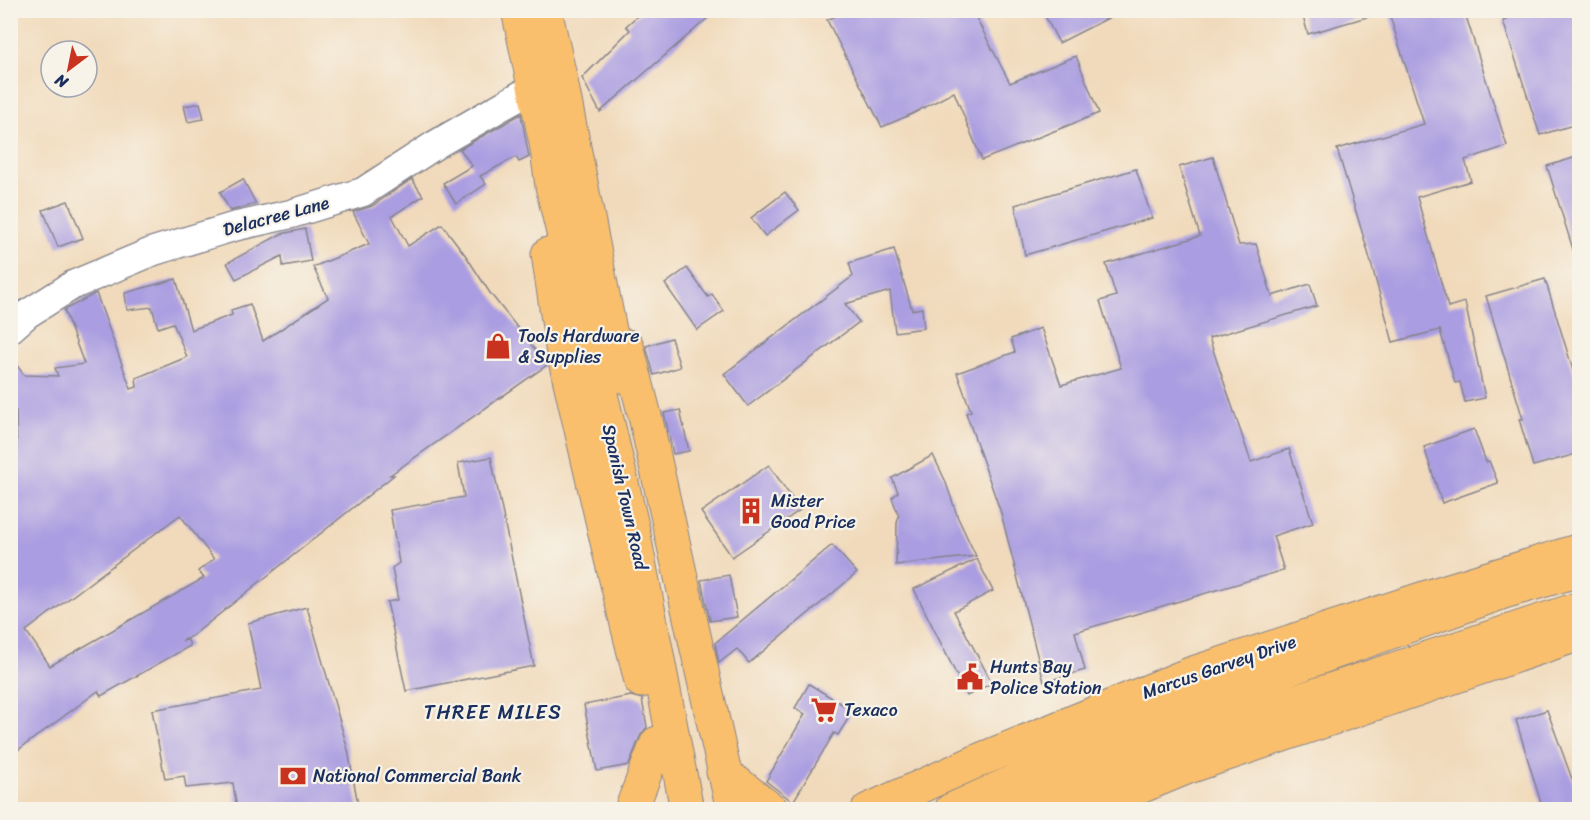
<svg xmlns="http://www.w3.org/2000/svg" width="1590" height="820" viewBox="0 0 1590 820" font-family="Sriracha,sans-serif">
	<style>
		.building { fill: #aa9de1; fill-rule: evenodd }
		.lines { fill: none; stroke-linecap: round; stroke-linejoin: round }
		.minor-casing { stroke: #86848c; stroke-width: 31 }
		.major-casing { stroke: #86848c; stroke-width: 35 }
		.highway-casing { stroke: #86848c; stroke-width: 35 }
		.minor { stroke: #fff; stroke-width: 28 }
		.major { stroke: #f9bf6d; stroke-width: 33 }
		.highway { stroke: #f9bf6d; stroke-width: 33 }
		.labels { text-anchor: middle; stroke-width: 4.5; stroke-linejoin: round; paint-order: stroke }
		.street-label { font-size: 18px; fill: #1b2f5e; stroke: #f7f3e8 }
		.poi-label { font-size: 18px; fill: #1b2f5e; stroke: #f7f3e8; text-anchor: start }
		.neighbourhood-label { font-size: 20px; letter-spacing: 1.5px; fill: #1b2f5e; stroke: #f7f3e8 }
	</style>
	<rect width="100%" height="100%" fill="#f7f3e8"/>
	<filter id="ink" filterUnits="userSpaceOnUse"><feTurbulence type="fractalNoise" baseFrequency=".0167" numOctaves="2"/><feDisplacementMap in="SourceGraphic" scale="12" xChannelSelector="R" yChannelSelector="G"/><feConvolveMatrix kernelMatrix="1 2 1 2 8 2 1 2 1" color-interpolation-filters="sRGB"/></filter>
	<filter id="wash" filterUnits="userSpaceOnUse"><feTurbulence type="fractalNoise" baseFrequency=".008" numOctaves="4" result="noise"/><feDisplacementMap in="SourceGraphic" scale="24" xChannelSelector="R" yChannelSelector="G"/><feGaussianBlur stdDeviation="1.35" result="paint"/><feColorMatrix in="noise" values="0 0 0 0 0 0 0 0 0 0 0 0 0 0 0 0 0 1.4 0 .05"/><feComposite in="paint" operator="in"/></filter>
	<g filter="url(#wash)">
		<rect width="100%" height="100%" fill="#f1dabb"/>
		<g id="blocks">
			<g class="building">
				<polygon points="644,10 717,10 600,112 582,78 630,30 626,26"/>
				<polygon points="848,10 972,10 1010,83 1076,56 1099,113 982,160 954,92 912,114 882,127 827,20"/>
				<polygon points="1042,10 1124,10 1059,43"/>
				<polygon points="1301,10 1373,10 1374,15 1308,34"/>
				<polygon points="1388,10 1464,10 1507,146 1465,160 1471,181 1417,197 1448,307 1465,302 1485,398 1465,402 1460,382 1455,383 1440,330 1393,342 1366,245 1337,149 1424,124"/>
				<polygon points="1503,10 1580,10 1580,123 1540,135 1503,21 1507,20"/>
				<polygon points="200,103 204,119 188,122 184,106"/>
				<polygon points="521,114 529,157 519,162 516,157 480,176 486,184 456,204 443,183 472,166 460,149"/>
				<polygon points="1580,156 1580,259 1576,259 1547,166"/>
				<polygon points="1213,157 1239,245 1256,244 1272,296 1310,284 1317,306 1209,338 1251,462 1289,449 1313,523 1273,536 1284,570 1075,632 1085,670 1044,682 1001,513 966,413 971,411 957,373 1015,352 1011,339 1041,328 1061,385 1121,368 1100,301 1116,296 1106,264 1200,236 1179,167"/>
				<polygon points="1136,169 1152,218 1025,255 1015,205"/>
				<polygon points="243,179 256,204 230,211 220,192"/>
				<path d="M412,179L423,196L392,216L408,246L442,224L466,256L490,293L547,365L390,475H394L192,636L182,641L188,640L190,646L101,696L98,691L10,756V458L17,457L16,411L10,413V356L24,375L58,376L55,368L84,364L64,310L96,293L131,389L137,387L136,378L187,357L173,323L158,328L152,307L127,310L125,293L176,279L191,330L232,315L231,310L250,304L263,341L328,298L313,267L369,244L353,212L372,206ZM180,515L214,559L198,571L204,578L50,666L26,631Z"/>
				<polygon points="785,192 799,210 765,236 751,218"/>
				<polygon points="68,201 83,238 58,247 43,210"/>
				<polygon points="305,229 311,261 283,266 282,256 236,279 227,263 281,234"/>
				<polygon points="894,249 912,310 922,308 924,328 895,332 890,291 845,304 859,322 748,406 724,374 853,276 849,263"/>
				<polygon points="687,268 708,297 712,294 724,311 697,330 665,284"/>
				<polygon points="1545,279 1580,393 1580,453 1533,466 1519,419 1523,419 1486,296"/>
				<polygon points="671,338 680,367 654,375 646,346"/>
				<polygon points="680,410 689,451 673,454 664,413"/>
				<polygon points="1474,429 1486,462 1489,461 1498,483 1442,503 1424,447"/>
				<polygon points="933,455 945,480 958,518 976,556 896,565 897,523 899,516 892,498 898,492 892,478"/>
				<polygon points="491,457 534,666 406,691 387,602 398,600 392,568 399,563 390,510 464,497 458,463"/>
				<polygon points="769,465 800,510 732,557 701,512"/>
				<polygon points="832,545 857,573 749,663 737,649 719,663 715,643"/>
				<polygon points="977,559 993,591 954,611 992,683 967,696 914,589"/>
				<polygon points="729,575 737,617 710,621 701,580"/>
				<polygon points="307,607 348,750 359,810 237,810 233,783 186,788 184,776 165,779 152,710 261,690 248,623"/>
				<polygon points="809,684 853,711 838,735 834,733 793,802 766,781 805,714 795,708"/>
				<polygon points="631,696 642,699 647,727 640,736 629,765 597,771 584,705"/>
				<polygon points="1547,710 1580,801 1580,810 1543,810 1516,720"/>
			</g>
		</g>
	</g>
	<g filter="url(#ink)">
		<use href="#blocks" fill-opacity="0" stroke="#86848c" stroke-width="1.5"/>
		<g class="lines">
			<g class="minor-casing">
				<polyline id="minor" points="10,329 27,314 73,285 154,251 233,227 291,214 363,192 435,145 535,87"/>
			</g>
			<g class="major-casing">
				<g id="major">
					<polyline points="518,10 546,143 552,186 633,530 687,810"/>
					<polyline points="545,10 561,81 619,376"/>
					<polyline points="548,254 562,347 610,555 641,681"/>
					<polyline points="627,346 645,416 733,810"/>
					<polyline points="631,810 657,743"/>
					<polyline points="951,810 1118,734 1310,661 1504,592 1580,570"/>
					<polyline points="1015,810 1119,762 1218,727 1580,608"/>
				</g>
			</g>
			<g class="highway-casing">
				<g id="highway">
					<polyline points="723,772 772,810"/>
					<polyline points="868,810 982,759 1190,674 1446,591 1580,550"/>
					<polyline points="1084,810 1186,768 1580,634"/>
				</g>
			</g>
			<use href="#minor" class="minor"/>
			<use href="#major" class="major"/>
			<use href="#highway" class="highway"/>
		</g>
	</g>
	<defs>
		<g id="shop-bare" transform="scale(2.07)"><path d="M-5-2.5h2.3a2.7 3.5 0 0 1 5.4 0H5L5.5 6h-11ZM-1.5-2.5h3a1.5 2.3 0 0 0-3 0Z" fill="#c8321e" stroke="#f7f3e8" stroke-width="2.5" paint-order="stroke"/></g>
		<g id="building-bare" transform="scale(2.07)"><path d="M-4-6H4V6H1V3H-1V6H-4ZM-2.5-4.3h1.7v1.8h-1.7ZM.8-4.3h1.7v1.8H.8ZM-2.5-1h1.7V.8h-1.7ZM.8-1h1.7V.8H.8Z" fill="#c8321e" stroke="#f7f3e8" stroke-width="2.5" paint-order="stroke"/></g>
		<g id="civic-bare" transform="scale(2.07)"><path d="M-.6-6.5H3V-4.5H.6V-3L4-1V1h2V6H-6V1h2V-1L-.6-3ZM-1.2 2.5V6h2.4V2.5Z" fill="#c8321e" stroke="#f7f3e8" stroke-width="2.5" paint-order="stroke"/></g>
		<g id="supermarket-bare" transform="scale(2.07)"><path d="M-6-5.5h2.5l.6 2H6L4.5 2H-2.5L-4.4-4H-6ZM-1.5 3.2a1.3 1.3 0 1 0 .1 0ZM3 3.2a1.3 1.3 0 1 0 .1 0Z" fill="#c8321e" stroke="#f7f3e8" stroke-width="2.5" paint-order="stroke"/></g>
		<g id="bank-bare" transform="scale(2.07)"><path d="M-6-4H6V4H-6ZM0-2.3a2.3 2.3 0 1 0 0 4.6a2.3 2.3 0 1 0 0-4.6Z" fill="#c8321e" stroke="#f7f3e8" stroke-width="2.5" paint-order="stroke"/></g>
	</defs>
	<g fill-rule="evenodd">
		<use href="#shop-bare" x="498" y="346"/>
		<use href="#building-bare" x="751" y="511"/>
		<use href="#civic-bare" x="970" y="677"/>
		<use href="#supermarket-bare" x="824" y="710"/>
		<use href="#bank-bare" x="293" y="776"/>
	</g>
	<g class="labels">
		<g class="street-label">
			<text transform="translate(276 216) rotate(-15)" y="6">Delacree Lane</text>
			<text transform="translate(625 497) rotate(77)" y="6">Spanish Town Road</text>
			<text transform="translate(1219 667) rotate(-19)" y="6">Marcus Garvey Drive</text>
		</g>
		<g class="poi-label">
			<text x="518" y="342">Tools Hardware<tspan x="518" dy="21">&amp; Supplies</tspan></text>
			<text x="771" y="507">Mister<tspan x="771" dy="21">Good Price</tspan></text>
			<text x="990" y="673">Hunts Bay<tspan x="990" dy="21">Police Station</tspan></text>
			<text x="844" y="716">Texaco</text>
			<text x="313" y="782">National Commercial Bank</text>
		</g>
		<g class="neighbourhood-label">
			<text x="493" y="719">THREE MILES</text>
		</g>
	</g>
	<rect width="1590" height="820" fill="none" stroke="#f7f3e8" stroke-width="36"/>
	<g transform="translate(69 69) rotate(212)"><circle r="28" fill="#f7f3e8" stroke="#9fa5b1" stroke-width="1.5"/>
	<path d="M0-4.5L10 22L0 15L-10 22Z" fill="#c8321e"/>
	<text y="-9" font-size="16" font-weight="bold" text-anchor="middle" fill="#1b2f5e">N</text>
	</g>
</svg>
